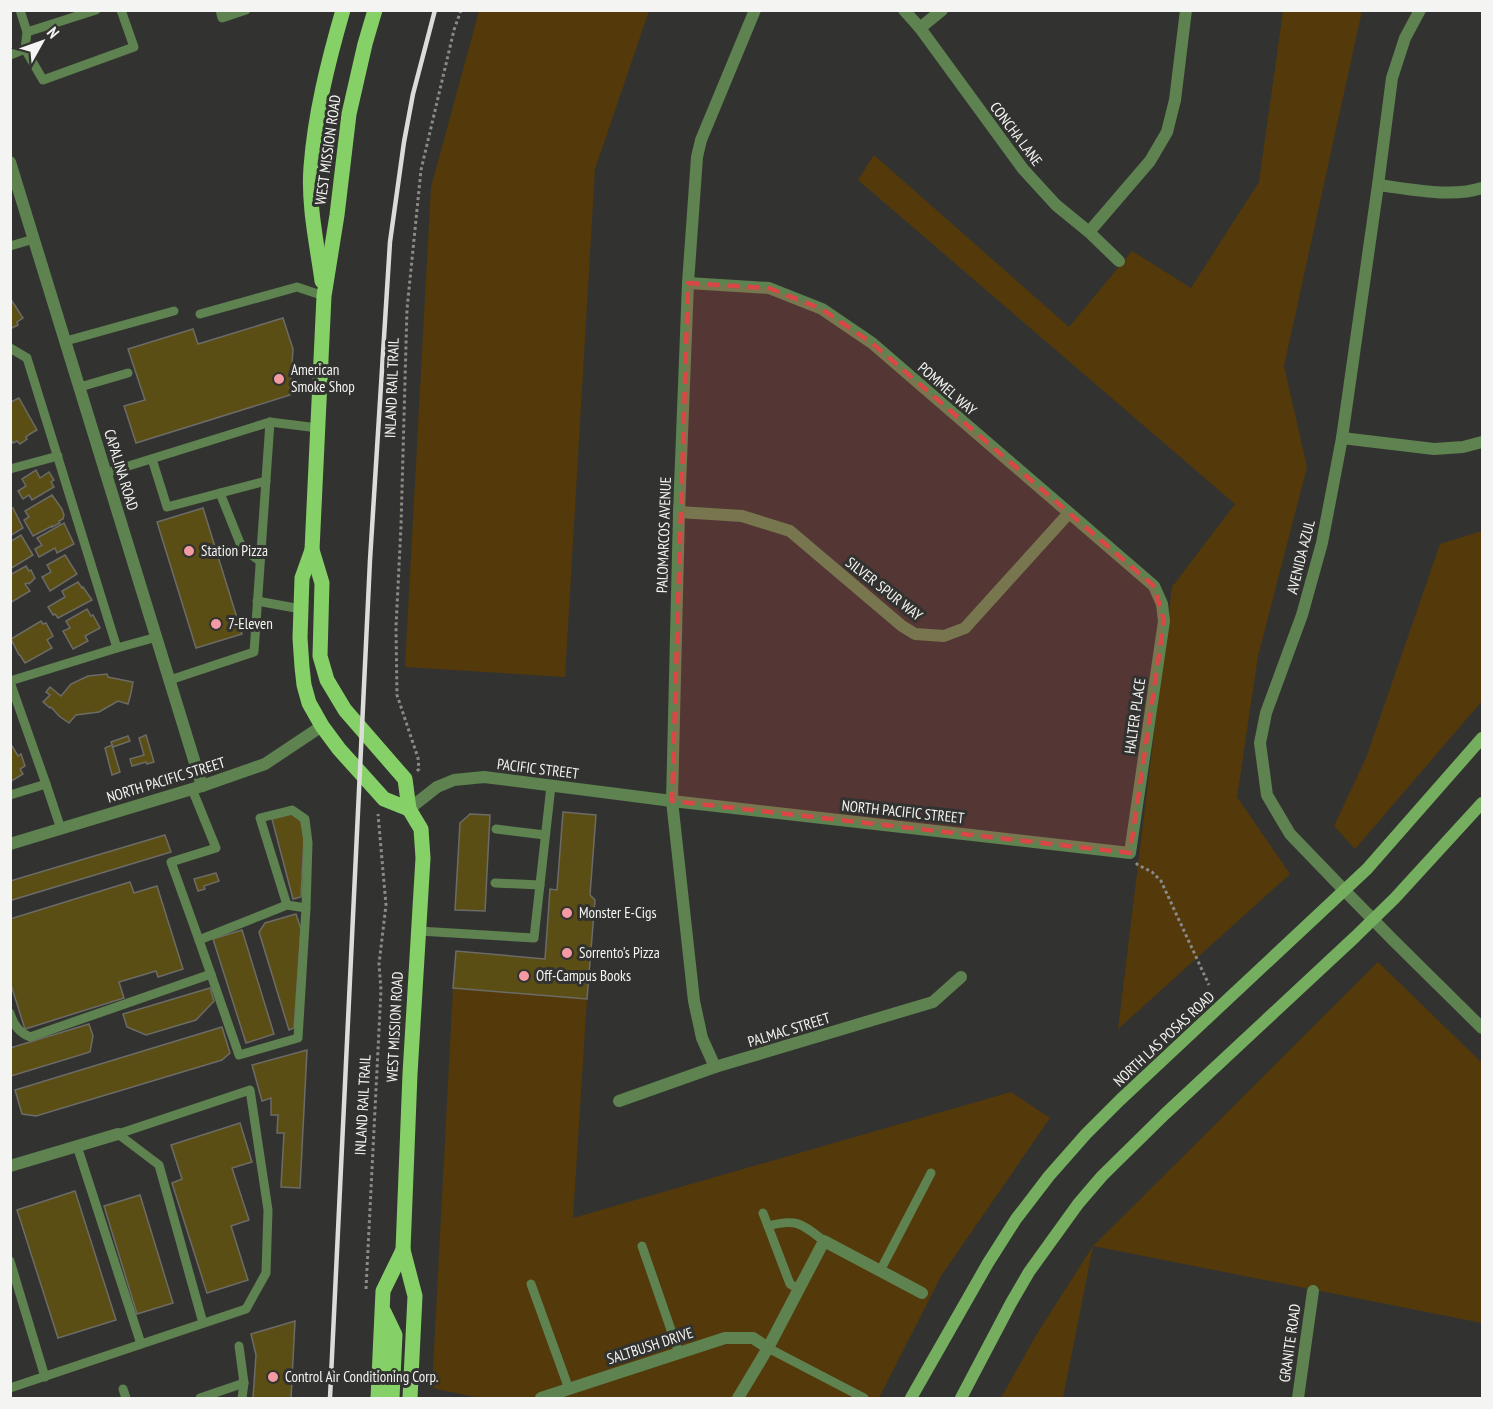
<svg xmlns="http://www.w3.org/2000/svg" width="1493" height="1409" viewBox="0 0 1493 1409" font-family="'PT Sans Narrow',sans-serif">
	<style>
		.green { fill: #54390a }
		.building { fill: #5a4e14; stroke: #6c6b67; stroke-width: 1.5 }
		.lines { fill: none; stroke-linecap: round; stroke-linejoin: round }
		.path { stroke: #8a8b88; stroke-width: 3; stroke-dasharray: 3 3; stroke-linecap: butt }
		.service { stroke: #5e8250; stroke-width: 9 }
		.minor { stroke: #5e8250; stroke-width: 12 }
		.tertiary { stroke: #5e8250; stroke-width: 12 }
		.secondary { stroke: #74ae5e; stroke-width: 12 }
		.primary { stroke: #85d067; stroke-width: 15 }
		.rail { stroke: #dcddda; stroke-width: 4.5 }
		.marked { fill: #da4746; fill-opacity: 0.2; stroke: #da4746; stroke-width: 4.5; stroke-dasharray: 12 8; stroke-linejoin: round }
		.poi-dot { fill: #f49aa2; stroke: #323330; stroke-width: 2 }
		.labels { text-anchor: middle; stroke-width: 6; stroke-linejoin: round; paint-order: stroke }
		.street-label { font-size: 15px; fill: #f4f5f2; stroke: #323330 }
		.poi-label { font-size: 15px; fill: #f4f5f2; stroke: #323330; text-anchor: start }
	</style>
	<rect width="100%" height="100%" fill="#323330"/>
	<g class="green">
		<polygon points="479,11 649,11 595,169 565,677 405,667 431,187"/>
		<polygon points="1283,11 1362,11 1284,366 1307,467 1258,656 1237,797 1290,874 1118,1029 1172,587 1235,504 858,180 874,155 1069,327 1132,251 1191,288 1259,182"/>
		<polygon points="1482,531 1482,701 1355,849 1334,826 1366,758 1440,544"/>
		<polygon points="1378,962 1482,1063 1482,1323 1093,1246 1063,1398 1001,1398 1035,1337 1093,1246"/>
		<polygon points="453,988 587,999 573,1218 1011,1092 1050,1118 941,1276 879,1398 475,1398 475,1397 432,1388"/>
	</g>
	<g class="building">
		<polygon points="10,298 23,318 17,322 18,325 10,329"/>
		<polygon points="283,318 293,349 290,395 136,443 124,406 145,400 128,349 193,329 198,344"/>
		<polygon points="19,398 37,430 30,434 26,437 27,439 20,444 17,441 13,443 10,438 10,401 11,402"/>
		<polygon points="36,470 40,478 49,472 54,480 51,482 54,487 32,500 29,495 23,499 18,491 26,486 22,479"/>
		<polygon points="52,495 62,509 64,515 63,519 59,521 60,523 52,527 52,526 33,536 24,520 29,517 25,511"/>
		<polygon points="13,508 23,528 10,536 10,509"/>
		<polygon points="203,508 242,634 196,648 157,522"/>
		<polygon points="64,523 74,544 57,553 55,548 39,557 35,549 42,545 37,538"/>
		<polygon points="21,535 33,555 10,569 10,542"/>
		<polygon points="65,555 77,574 50,591 42,577 51,572 47,565"/>
		<polygon points="26,566 29,571 31,570 35,578 29,584 28,583 25,584 30,591 10,603 10,575"/>
		<polygon points="78,582 82,588 83,587 92,600 58,618 55,614 53,615 48,607 65,597 62,591"/>
		<polygon points="87,609 91,616 93,615 100,628 85,636 88,641 73,649 63,631 70,628 66,621"/>
		<polygon points="41,621 43,624 46,623 53,636 47,640 52,648 25,663 20,655 19,655 11,639"/>
		<polygon points="107,674 108,677 133,682 131,693 128,704 118,701 99,712 76,715 69,723 59,716 51,707 50,708 43,702 50,695 46,692 50,687 61,696 71,684 88,676"/>
		<polygon points="146,735 154,762 147,764 146,762 132,766 130,759 144,755 139,738"/>
		<polygon points="128,736 130,741 113,747 111,742"/>
		<polygon points="112,745 120,772 112,775 105,748"/>
		<polygon points="12,746 18,756 21,754 25,766 20,769 23,774 10,782 10,747"/>
		<polygon points="563,812 596,815 590,895 595,900 587,999 453,988 456,951 545,959 550,889 557,890"/>
		<polygon points="292,814 300,817 304,838 301,897 293,899 272,819"/>
		<polygon points="470,814 490,815 485,911 455,910 460,823"/>
		<polygon points="165,835 171,852 12,900 10,894 10,881"/>
		<polygon points="216,873 219,881 204,886 205,889 198,891 194,879"/>
		<polygon points="130,882 134,893 157,886 183,969 158,977 156,971 119,982 124,998 25,1029 10,982 10,919"/>
		<polygon points="296,914 301,929 294,1028 289,1030 259,932 265,923"/>
		<polygon points="242,930 274,1034 246,1043 213,939"/>
		<polygon points="210,988 214,1001 196,1020 146,1035 127,1027 123,1014"/>
		<polygon points="89,1024 93,1036 90,1052 11,1076 10,1048"/>
		<polygon points="222,1027 230,1053 222,1060 36,1116 22,1114 15,1090"/>
		<polygon points="307,1050 300,1188 281,1187 284,1133 277,1133 278,1115 271,1115 271,1098 262,1101 252,1065"/>
		<polygon points="240,1123 252,1162 232,1168 249,1220 231,1226 248,1280 207,1293 172,1183 182,1179 171,1145"/>
		<polygon points="75,1191 116,1320 58,1338 17,1210"/>
		<polygon points="140,1195 173,1303 137,1314 104,1206"/>
		<polygon points="295,1321 291,1398 253,1398 256,1355 251,1334"/>
	</g>
	<g class="lines">
		<g class="path">
			<polyline points="417,771 419,769 418,758 397,695 396,627 401,526 407,309 421,170 454,30 461,10"/>
			<polyline points="1136,863 1138,865 1152,872 1161,881 1209,985"/>
			<polyline points="366,1289 381,990 379,964 386,905 378,814"/>
		</g>
		<g class="service">
			<polyline points="220,10 222,18 246,10"/>
			<polyline points="27,32 96,10"/>
			<polyline points="25,49 43,80 134,47 121,10"/>
			<polyline points="10,55 25,49 27,32 20,10"/>
			<polyline points="10,246 34,239"/>
			<polyline points="200,314 297,287 324,296"/>
			<polyline points="66,341 174,311"/>
			<polyline points="10,348 27,358 117,648"/>
			<polyline points="80,387 128,373"/>
			<polyline points="152,459 167,507 266,481"/>
			<polyline points="10,469 58,456"/>
			<polyline points="106,473 270,422 318,428"/>
			<polyline points="220,493 242,548 260,561"/>
			<polyline points="257,601 301,609"/>
			<polyline points="170,680 254,652 270,422"/>
			<polyline points="10,681 117,648 157,637"/>
			<polyline points="10,682 46,784 10,795"/>
			<polyline points="46,784 61,829"/>
			<polyline points="192,789 216,848 171,862 199,940 287,905 260,818 292,810 305,819 308,843 306,908 287,905"/>
			<polyline points="496,829 545,835"/>
			<polyline points="495,883 540,885"/>
			<polyline points="419,931 534,938 551,786"/>
			<polyline points="199,940 239,1055 298,1038 306,908"/>
			<path d="M10,1013C14,1026 19,1032 30,1037L211,974"/>
			<polyline points="118,1134 159,1165 203,1323"/>
			<polyline points="77,1146 141,1344"/>
			<polyline points="763,1213 790,1284 799,1289"/>
			<path d="M768,1226C797,1218 802,1224 824,1241"/>
			<polyline points="642,1246 679,1353"/>
			<polyline points="10,1261 45,1377"/>
			<polyline points="880,1271 931,1173"/>
			<polyline points="531,1284 569,1389"/>
			<polyline points="239,1346 244,1383"/>
			<polyline points="768,1348 864,1398"/>
			<polyline points="10,1388 246,1309 266,1273 268,1210 250,1090 118,1134"/>
			<polyline points="123,1389 126,1398"/>
			<polyline points="200,1398 244,1383 242,1398"/>
		</g>
		<g class="minor">
			<polyline points="904,10 920,28 1023,169 1056,205 1089,232 1119,261"/>
			<polyline points="920,28 942,10"/>
			<path d="M1378,185C1411,189 1451,198 1482,188"/>
			<polyline points="1089,232 1150,161 1167,132 1175,100 1186,10"/>
			<polyline points="1342,438 1434,449 1463,447 1482,442"/>
			<polyline points="679,512 742,516 790,531 902,626 915,634 944,636 965,628 1069,513"/>
			<polyline points="672,801 1130,853 1164,621 1162,604 1154,586 872,343 822,309 769,288 688,283"/>
			<polyline points="1345,891 1290,834 1267,795 1260,743 1266,713 1302,615 1322,543 1342,438 1378,185 1392,78 1405,38 1420,10"/>
			<polyline points="715,1067 702,1038 694,1001 672,801 679,512 688,283 697,157 701,140 755,10"/>
			<polyline points="619,1101 715,1067 933,1002 961,977"/>
			<polyline points="10,1166 118,1134"/>
			<polyline points="541,1398 725,1338 753,1338 768,1348"/>
			<polyline points="738,1398 768,1348 824,1241 922,1293"/>
			<polyline points="1298,1398 1313,1291"/>
		</g>
		<g class="tertiary">
			<polyline points="10,162 202,786"/>
			<polyline points="409,809 437,787 454,780 484,777 672,801"/>
			<polyline points="10,844 202,786 265,764 322,726"/>
			<polyline points="1345,891 1392,939 1482,1028"/>
		</g>
		<g class="secondary">
			<polyline points="911,1398 988,1263 1016,1219 1049,1176 1086,1134 1120,1100 1367,869 1482,738"/>
			<polyline points="961,1398 1011,1303 1029,1272 1078,1204 1102,1176 1165,1114 1355,937 1395,898 1482,803"/>
		</g>
		<g class="primary">
			<polyline points="375,10 365,44 349,114 337,215 324,296 312,550 302,578 300,638 302,667 304,685 309,703 322,726 339,749 384,799 409,809"/>
			<path d="M322,281C317,244 308,205 311,167C315,114 328,62 343,10"/>
			<polyline points="312,550 322,583 320,656 327,680 345,710 405,779 409,809 421,829 423,858 410,1074 403,1250 415,1296 410,1398"/>
			<polyline points="384,1312 395,1335 392,1398"/>
			<polyline points="378,1398 383,1291 403,1250"/>
		</g>
		<polyline class="rail" points="330,1398 370,560 390,242 404,142 413,94 435,10"/>
	</g>
	<path class="marked" d="M688,283L769,288L822,309L872,343L1154,586L1164,621L1130,853L672,801Z"/>
	<g class="poi-dot">
		<circle cx="279" cy="379" r="6"/>
		<circle cx="189" cy="551" r="6"/>
		<circle cx="216" cy="624" r="6"/>
		<circle cx="567" cy="913" r="6"/>
		<circle cx="567" cy="953" r="6"/>
		<circle cx="524" cy="976" r="6"/>
		<circle cx="273" cy="1377" r="6"/>
	</g>
	<g class="labels">
		<g class="street-label">
			<text transform="translate(1016 134) rotate(53)" y="5">CONCHA LANE</text>
			<text transform="translate(328 150) rotate(-82)" y="5">WEST MISSION ROAD</text>
			<text transform="translate(392 388) rotate(-88)" y="5">INLAND RAIL TRAIL</text>
			<text transform="translate(947 389) rotate(41)" y="5">POMMEL WAY</text>
			<text transform="translate(121 470) rotate(73)" y="5">CAPALINA ROAD</text>
			<text transform="translate(664 535) rotate(-88)" y="5">PALOMARCOS AVENUE</text>
			<text transform="translate(1301 557) rotate(-76)" y="5">AVENIDA AZUL</text>
			<text transform="translate(884 589) rotate(38)" y="5">SILVER SPUR WAY</text>
			<text transform="translate(1135 716) rotate(-82)" y="5">HALTER PLACE</text>
			<text transform="translate(538 769) rotate(7)" y="5">PACIFIC STREET</text>
			<text transform="translate(166 780) rotate(-17)" y="5">NORTH PACIFIC STREET</text>
			<text transform="translate(903 812) rotate(6)" y="5">NORTH PACIFIC STREET</text>
			<text transform="translate(395 1027) rotate(-87)" y="5">WEST MISSION ROAD</text>
			<text transform="translate(789 1030) rotate(-17)" y="5">PALMAC STREET</text>
			<text transform="translate(1164 1039) rotate(-43)" y="5">NORTH LAS POSAS ROAD</text>
			<text transform="translate(363 1105) rotate(-87)" y="5">INLAND RAIL TRAIL</text>
			<text transform="translate(1290 1343) rotate(-82)" y="5">GRANITE ROAD</text>
			<text transform="translate(650 1346) rotate(-18)" y="5">SALTBUSH DRIVE</text>
		</g>
		<g class="poi-label">
			<text x="291" y="375">American<tspan x="291" dy="17">Smoke Shop</tspan></text>
			<text x="201" y="556">Station Pizza</text>
			<text x="228" y="629">7-Eleven</text>
			<text x="579" y="918">Monster E-Cigs</text>
			<text x="579" y="958">Sorrento's Pizza</text>
			<text x="536" y="981">Off-Campus Books</text>
			<text x="285" y="1382">Control Air Conditioning Corp.</text>
		</g>
	</g>
	<rect width="1493" height="1409" fill="none" stroke="#f4f5f2" stroke-width="24"/>
	<g transform="translate(42 42) rotate(50)" stroke="#323330" stroke-width="4.5" paint-order="stroke">
	<path d="M0-4.5L10 22L0 15L-10 22Z" fill="#f4f5f2"/>
	<text y="-9" font-size="16" font-weight="bold" text-anchor="middle" fill="#f4f5f2">N</text>
	</g>
</svg>
